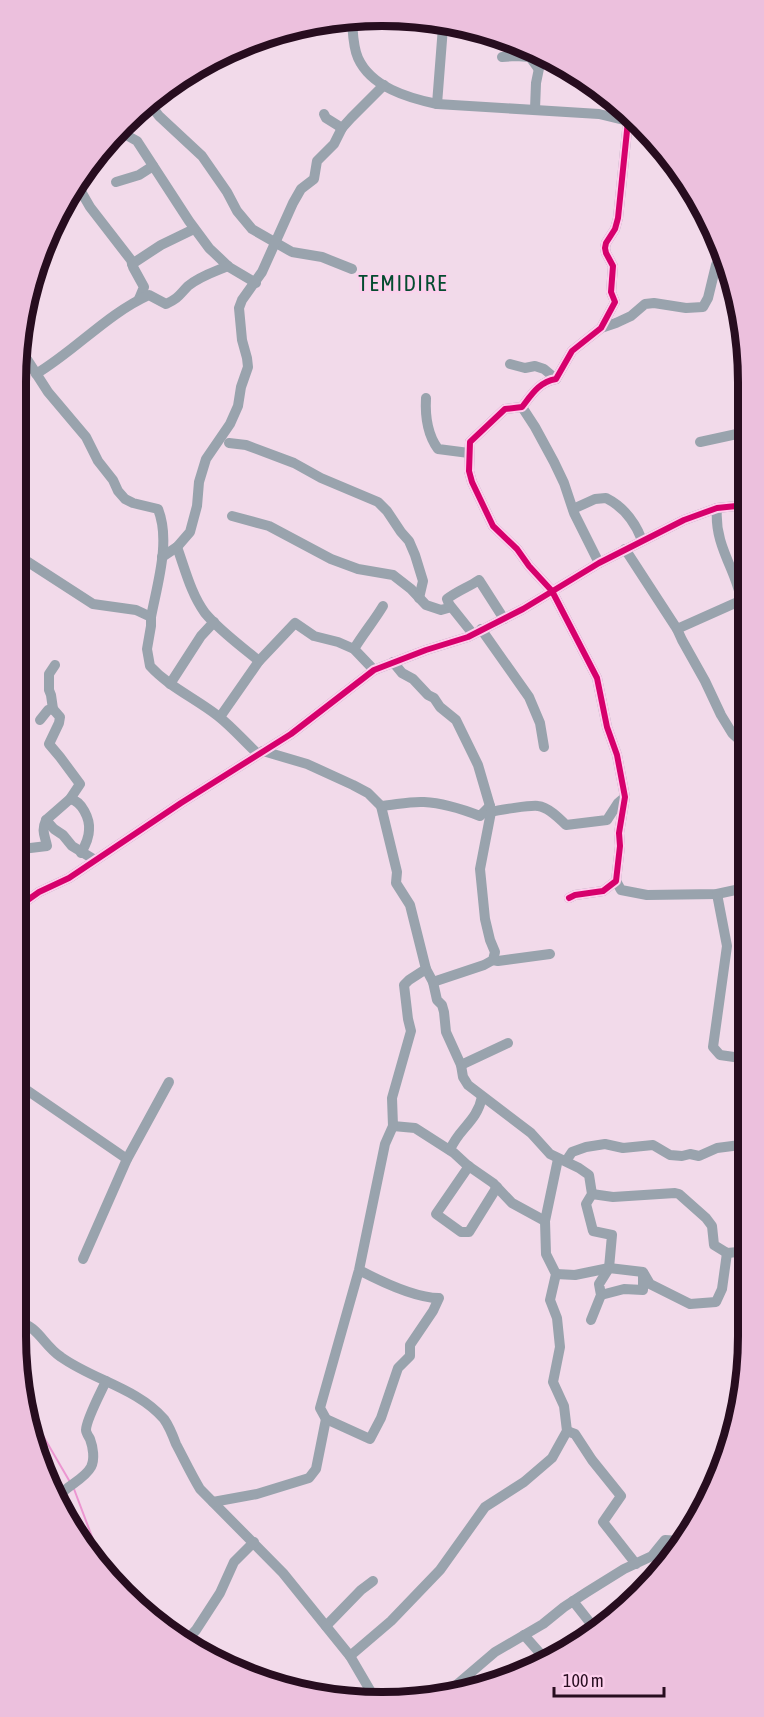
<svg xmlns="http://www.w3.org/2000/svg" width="764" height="1717" viewBox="0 0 764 1717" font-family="'Asap Condensed',sans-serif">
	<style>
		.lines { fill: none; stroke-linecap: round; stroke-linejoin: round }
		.stream { stroke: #ec96d1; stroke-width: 2 }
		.minor { stroke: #99a3ad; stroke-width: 10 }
		.cycleway-casing { stroke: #fdd0ed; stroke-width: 10 }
		.cycleway { stroke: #d6006c; stroke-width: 6 }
		.labels { text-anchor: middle; stroke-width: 5; stroke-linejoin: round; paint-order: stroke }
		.quarter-label { font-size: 22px; letter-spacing: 1.5px; fill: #054c30; stroke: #fdd0ed }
		.rim { fill: none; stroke: #270d1f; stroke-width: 8 }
	</style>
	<rect width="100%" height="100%" fill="#f2daea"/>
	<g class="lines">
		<g class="stream">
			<polyline points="15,1217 23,1319"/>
			<polyline points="24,1328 28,1410 70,1482"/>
			<polyline points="74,1489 100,1558 102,1570"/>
			<polyline points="520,1669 521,1663"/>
		</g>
		<g class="minor">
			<path d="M352,21C353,33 353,47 358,58C371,87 408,98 437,104L599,114L628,121L632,118"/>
			<polyline points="502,57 516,56 530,57 538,68"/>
			<polyline points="150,104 159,116 202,156 227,192 237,211 252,229 292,252 322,257 352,269"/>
			<polyline points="437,104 443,27"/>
			<polyline points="535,109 536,83 542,54"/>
			<polyline points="324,114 326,118 342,128"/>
			<polyline points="121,124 128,136 137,141 189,221 209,248 229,267 256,283"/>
			<polyline points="116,182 139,175 153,166"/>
			<polyline points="79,188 90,207 131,260 133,267 144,287 139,299"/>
			<polyline points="132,264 161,245 194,229"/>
			<polyline points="601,328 616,323 631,316 645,304 654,303 686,308 703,307 708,298 716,265 719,263 727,262"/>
			<path d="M21,350L48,392L86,437L98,461L113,480L118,491L125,499L133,503L158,509C171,541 157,585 151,617V626L147,649L150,666C169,687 195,698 218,716C232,727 245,742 258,754"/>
			<polyline points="510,364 525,368 535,366 544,369 556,379"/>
			<path d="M36,374C76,350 107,314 149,295L166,304C179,298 179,295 188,286C200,276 214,272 228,266"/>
			<path d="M426,398C425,416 427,434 438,449L469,453"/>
			<polyline points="522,407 535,427 554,462 564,483 574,513 599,563"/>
			<polyline points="700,442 746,432"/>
			<polyline points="229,443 246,445 294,463 321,478 378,502 387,511 401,532 409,541 415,555 423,581 419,598"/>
			<path d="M717,508C715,532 723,550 732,571C738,585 742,601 747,616"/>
			<path d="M573,509L595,499L606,498C624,507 635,522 642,540"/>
			<polyline points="232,516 269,526 331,559 358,569 393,575 411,589 426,605 441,610 448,608 449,604"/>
			<path d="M177,547C185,569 191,594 205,613C220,631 241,646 259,661"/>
			<polyline points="625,549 677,629 682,640 705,681 721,715 732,733 747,747"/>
			<polyline points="15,551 25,560 93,604 136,610 151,617"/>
			<polyline points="162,557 177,547 190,532 197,506 199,482 206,459 230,424 238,406 241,387 248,367 247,358 242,340 239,308 242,300 262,272 293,203 301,189 314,179 317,161 334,144 342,128 351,118 384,85"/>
			<polyline points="733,572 747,565"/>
			<polyline points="481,629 529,697 540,723 544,747"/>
			<polyline points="677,629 742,600"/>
			<path d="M473,634L449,604L447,599C457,591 469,587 479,580L504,619"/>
			<path d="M354,649C363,634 374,621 383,606"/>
			<path d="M393,662L402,673L413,679L428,695L434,698L440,707L456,720L478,765L490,806L491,812C498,810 531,805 538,806C548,807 559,818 566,825L607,820L618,803L625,797"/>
			<polyline points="170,684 201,636 214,622"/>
			<polyline points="220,717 259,661 295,623 314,636 338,642 354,649 374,670"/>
			<polyline points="40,720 48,710 53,709"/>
			<polyline points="263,751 307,764 353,785 368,793 381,806 397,872 396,883 410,905 426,969 433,982 437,1000 442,1005 444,1012 446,1032 461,1065 463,1077 468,1085 531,1133 550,1154 579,1168 589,1175 592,1194 586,1204 593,1231 612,1235 609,1268 599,1284 601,1295 591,1320"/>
			<path d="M70,799C82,801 90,819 89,830C89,838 85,846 81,853"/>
			<path d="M381,806C395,805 410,801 424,802C444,803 462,809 480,816L490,806"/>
			<polyline points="46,820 54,829 63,835 72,846 95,860"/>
			<path d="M15,845L22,849L47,846C45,836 41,831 46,820L70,799L80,784L60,757L49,744L59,723L60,717L53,709L51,695L49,690V674L55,665"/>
			<polyline points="616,881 621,890 647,895 717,894 740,889"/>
			<polyline points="748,887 742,888 740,892 744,900 744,930 748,930"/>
			<polyline points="717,894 727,946 713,1047 720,1055 748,1059"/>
			<path d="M569,898L575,895L603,891L616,881L620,846L619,833L625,797L617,755L607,727L597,678L552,591L529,566L517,549L493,526L472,482L469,471L470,442L505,409L522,407C532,394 539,382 556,379L572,351L601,328L615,302L611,292L613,266L606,253L605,248L606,243L615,229L618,218L628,121"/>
			<polyline points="15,909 39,892 69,878 181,803 291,734 374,670 426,650 468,637 523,609 599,563 684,520 717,508 746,505"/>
			<polyline points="493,960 498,961 550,954"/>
			<polyline points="433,982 484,965 493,960 495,952 490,940 485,919 480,869 491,812"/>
			<polyline points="461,1065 508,1043"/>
			<polyline points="15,1082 127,1159"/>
			<polyline points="393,1126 415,1128 454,1153 467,1165 493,1183 512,1203 545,1221"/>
			<path d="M450,1150C458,1129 477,1122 482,1097"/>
			<polyline points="566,1161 572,1152 586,1147 605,1144 623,1148 653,1145 670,1155 682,1156 690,1154 699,1156 717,1148 748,1144"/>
			<polyline points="469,1166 436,1214 461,1232 469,1232 497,1187"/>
			<polyline points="592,1194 613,1197 675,1193 679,1194 706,1218 712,1226 714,1245 727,1253 749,1251"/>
			<polyline points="83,1259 127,1159 169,1082"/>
			<path d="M359,1270C380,1281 415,1298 439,1298L433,1311L410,1345V1356L398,1368L381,1418L370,1439L326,1419L320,1408L359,1270L385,1144L393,1126L392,1098L411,1031L408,1019L404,985L409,980L426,969"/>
			<polyline points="556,1274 575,1275 609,1268 643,1272 650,1284 690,1304 716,1302 722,1289 727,1253"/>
			<polyline points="601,1295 624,1289 643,1290 643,1273"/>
			<path d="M15,1320C40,1327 42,1344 61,1357C93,1380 137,1388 164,1419C169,1426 173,1436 176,1444C184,1459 191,1474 200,1489L283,1573L350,1656L374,1697"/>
			<polyline points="567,1431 575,1434 592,1460 621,1496 603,1522 636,1564"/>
			<path d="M59,1496C67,1485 84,1480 91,1467C95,1459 93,1447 90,1439C89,1437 86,1433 86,1430C86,1420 101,1392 106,1381"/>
			<polyline points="213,1502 257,1494 309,1478 316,1469 326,1419"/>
			<polyline points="573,1601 595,1629"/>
			<polyline points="326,1626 361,1590 373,1581"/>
			<polyline points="524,1635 546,1660"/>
			<polyline points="185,1642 196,1630 220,1593 234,1562 254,1542"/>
			<polyline points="350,1656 391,1621 440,1570 485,1507 524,1482 552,1458 567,1431 564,1406 553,1382 560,1347 557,1318 550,1300 556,1274 546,1254 545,1221 558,1159"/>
			<polyline points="447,1693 495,1652 543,1624 564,1607 587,1592 624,1569 652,1556 665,1540 680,1541"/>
		</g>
		<g class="cycleway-casing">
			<g id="cycleway">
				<path d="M569,898L575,895L603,891L616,881L620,846L619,833L625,797L617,755L607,727L597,678L552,591L529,566L517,549L493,526L472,482L469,471L470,442L505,409L522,407C532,394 539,382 556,379L572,351L601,328L615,302L611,292L613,266L606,253L605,248L606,243L615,229L618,218L628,121"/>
				<polyline points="15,909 39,892 69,878 181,803 291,734 374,670 426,650 468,637 523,609 599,563 684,520 717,508 746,505"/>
			</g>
		</g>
		<use href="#cycleway" class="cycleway"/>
	</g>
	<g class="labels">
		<g class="quarter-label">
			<text x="403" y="291">TEMIDIRE</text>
		</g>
	</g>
	<path d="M0 0H764V1717H0ZM382 26H382A356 356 0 0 1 738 382V1336A356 356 0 0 1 382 1692H382A356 356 0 0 1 26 1336V382A356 356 0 0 1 382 26Z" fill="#ecc0dd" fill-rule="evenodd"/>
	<path class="rim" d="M382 26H382A356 356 0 0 1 738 382V1336A356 356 0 0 1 382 1692H382A356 356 0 0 1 26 1336V382A356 356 0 0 1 382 26Z"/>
	<path d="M554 1687v9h110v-9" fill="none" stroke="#270d1f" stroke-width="3"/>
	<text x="563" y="1687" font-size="18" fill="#270d1f" stroke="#fdd0ed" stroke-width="4.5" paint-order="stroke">100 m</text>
</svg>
